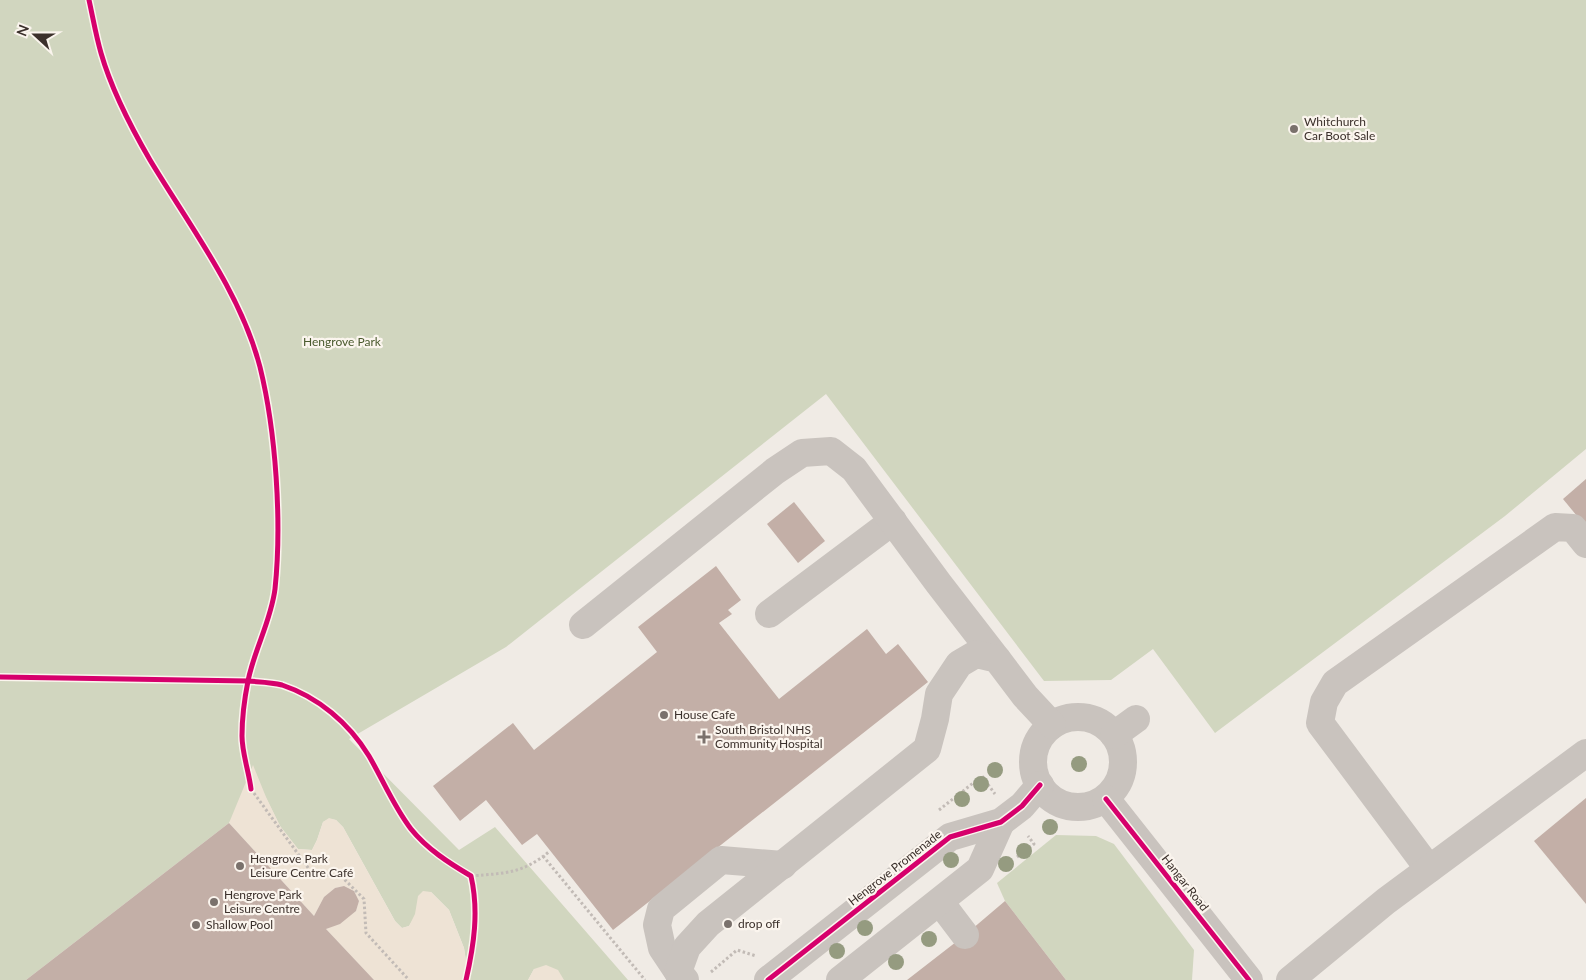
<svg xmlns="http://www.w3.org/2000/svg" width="1586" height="980" viewBox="0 0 1586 980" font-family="Lato,sans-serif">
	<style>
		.green { fill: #d1d6bf }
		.plaza { fill: #eee3d5 }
		.building { fill: #c3afa7 }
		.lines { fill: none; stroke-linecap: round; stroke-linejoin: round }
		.path { stroke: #c2bbb6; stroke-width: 3; stroke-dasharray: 2.5 2.5; stroke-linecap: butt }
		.minor { stroke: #c9c3be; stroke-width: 28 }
		.cycleway-casing { stroke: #fbf5ee; stroke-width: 8 }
		.cycleway { stroke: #d6006c; stroke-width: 5 }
		.tree { fill: #959b80 }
		.poi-dot { fill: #7a716c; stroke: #fbf5ee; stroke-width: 2 }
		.labels { text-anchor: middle; stroke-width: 4.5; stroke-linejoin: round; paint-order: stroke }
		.poi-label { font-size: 12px; fill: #3b302b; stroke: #fbf5ee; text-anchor: start }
		.park-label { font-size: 12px; fill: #4a5a2e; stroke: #fbf5ee }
		.street-label { font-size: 12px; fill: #3b302b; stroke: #fbf5ee }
	</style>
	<rect width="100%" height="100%" fill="#f0ebe5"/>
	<g class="green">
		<polygon points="0,0 1586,0 1586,449 1505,516 1215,733 1153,649 1111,680 1044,681 826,394 506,647 349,739 459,850 495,827 628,980 563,980 534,969 528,980 469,980 464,948 449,910 431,892 409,926 402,928 395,921 343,827 336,820 329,819 323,822 317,840 312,850 298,849 280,826 262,790 244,801 229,823 26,980 0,980"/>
		<polygon points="1056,835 1096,836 1114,844 1194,950 1192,980 1066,980 1005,901 997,883"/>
	</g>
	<g class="plaza">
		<polygon points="253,765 266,797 280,826 298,849 312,850 317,840 323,822 329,818 336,820 343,827 395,921 402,928 409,926 415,914 418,896 423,891 431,892 449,910 464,948 469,980 374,980 326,929 340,923 356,911 359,901 354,891 344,886 335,888 324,897 314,916 229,823"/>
		<polygon points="546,965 558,970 564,980 528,980 534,969"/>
	</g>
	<g class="building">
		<polygon points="1586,479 1586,527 1563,499"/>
		<polygon points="794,502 825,541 798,563 767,524"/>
		<polygon points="716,566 741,600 728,610 732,614 719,623 779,699 867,629 886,654 898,644 928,682 613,930 537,834 522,845 486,800 460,821 433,786 513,723 534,750 657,652 638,627"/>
		<polygon points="1586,798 1586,904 1534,841"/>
		<polygon points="229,823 314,916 324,897 335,888 344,886 354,891 359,901 356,911 340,924 326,929 374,980 26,980"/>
		<polygon points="1005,901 1066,980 907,980 965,935"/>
	</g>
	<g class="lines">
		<g class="path">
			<polyline points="251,789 314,876 340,875 364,899 366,933 409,980"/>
			<polyline points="939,810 982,776 995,794"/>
			<polyline points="543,856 645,980"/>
			<polyline points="1017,857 1034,844 1028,836"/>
			<path d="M471,876C506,873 522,874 550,851"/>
			<polyline points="711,972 737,950 756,956"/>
		</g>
		<g class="minor">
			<polyline points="769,614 893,521"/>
			<polyline points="583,625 775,471 802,453 831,451 854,469 939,584 997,659"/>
			<circle cx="1078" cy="762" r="45"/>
			<polyline points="1114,735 1136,719"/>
			<polyline points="1106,799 1249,980"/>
			<polyline points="1429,869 1320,723 1324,702 1335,683 1555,527 1573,528 1586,544"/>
			<polyline points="940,902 965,935"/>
			<polyline points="678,972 662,948 657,925 661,909 721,860 783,865"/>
			<polyline points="685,980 678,972 687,947 708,924 927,749 935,719 939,694 959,664 976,654 997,659 1025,696 1052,725"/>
			<polyline points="768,980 950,837 1001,822 1022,806 1040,785"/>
			<polyline points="840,980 980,869 1001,822"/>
			<polyline points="1290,980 1386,901 1586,753"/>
		</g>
		<g class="cycleway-casing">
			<g id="cycleway">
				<path d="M89,0C93,18 96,36 101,53C111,88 132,129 150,160C189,225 241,293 260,367C276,432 282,522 275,589C271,621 254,650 248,681C245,696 242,721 242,736C242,753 249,772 251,789"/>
				<path d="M0,677L248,681C259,682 271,682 282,685C318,697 349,723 369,756C383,780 394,807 411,829C427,849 449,863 471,876C479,911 474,945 466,980"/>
				<polyline points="1106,799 1249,980"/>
				<polyline points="768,980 950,837 1001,822 1022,806 1040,785"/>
			</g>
		</g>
		<use href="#cycleway" class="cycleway"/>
	</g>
	<g class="tree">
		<circle cx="1079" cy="764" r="8"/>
		<circle cx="995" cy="770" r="8"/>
		<circle cx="981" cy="784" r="8"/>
		<circle cx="962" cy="799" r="8"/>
		<circle cx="1050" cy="827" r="8"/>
		<circle cx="1024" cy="851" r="8"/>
		<circle cx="951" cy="860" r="8"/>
		<circle cx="1006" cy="864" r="8"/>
		<circle cx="865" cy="928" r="8"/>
		<circle cx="929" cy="939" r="8"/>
		<circle cx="837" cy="951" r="8"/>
		<circle cx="896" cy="962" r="8"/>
	</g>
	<g class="poi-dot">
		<circle cx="1294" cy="129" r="5"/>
		<circle cx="664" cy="715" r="5"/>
		<path d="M701.5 729.5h5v5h5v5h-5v5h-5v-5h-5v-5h5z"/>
		<circle cx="240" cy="866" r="5"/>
		<circle cx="214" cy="902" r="5"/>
		<circle cx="728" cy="924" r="5"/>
		<circle cx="196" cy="925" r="5"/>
	</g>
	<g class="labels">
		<g class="poi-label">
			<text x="1304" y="126">Whitchurch<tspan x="1304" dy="14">Car Boot Sale</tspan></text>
			<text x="674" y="719">House Cafe</text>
			<text x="715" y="734">South Bristol NHS<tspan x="715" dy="14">Community Hospital</tspan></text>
			<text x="250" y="863">Hengrove Park<tspan x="250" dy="14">Leisure Centre Café</tspan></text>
			<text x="224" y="899">Hengrove Park<tspan x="224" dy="14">Leisure Centre</tspan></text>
			<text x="738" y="928">drop off</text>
			<text x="206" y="929">Shallow Pool</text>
		</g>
		<g class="park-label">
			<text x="342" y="346">Hengrove Park</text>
		</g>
		<g class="street-label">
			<text transform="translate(895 868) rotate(-38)" y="4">Hengrove Promenade</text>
			<text transform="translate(1185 883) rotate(52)" y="4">Hangar Road</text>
		</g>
	</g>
	<g transform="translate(35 35) rotate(291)" stroke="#fbf5ee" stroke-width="4" paint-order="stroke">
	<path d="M0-4L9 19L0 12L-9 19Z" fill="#3b302b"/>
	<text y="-8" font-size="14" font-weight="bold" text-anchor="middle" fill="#3b302b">N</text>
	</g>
</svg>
